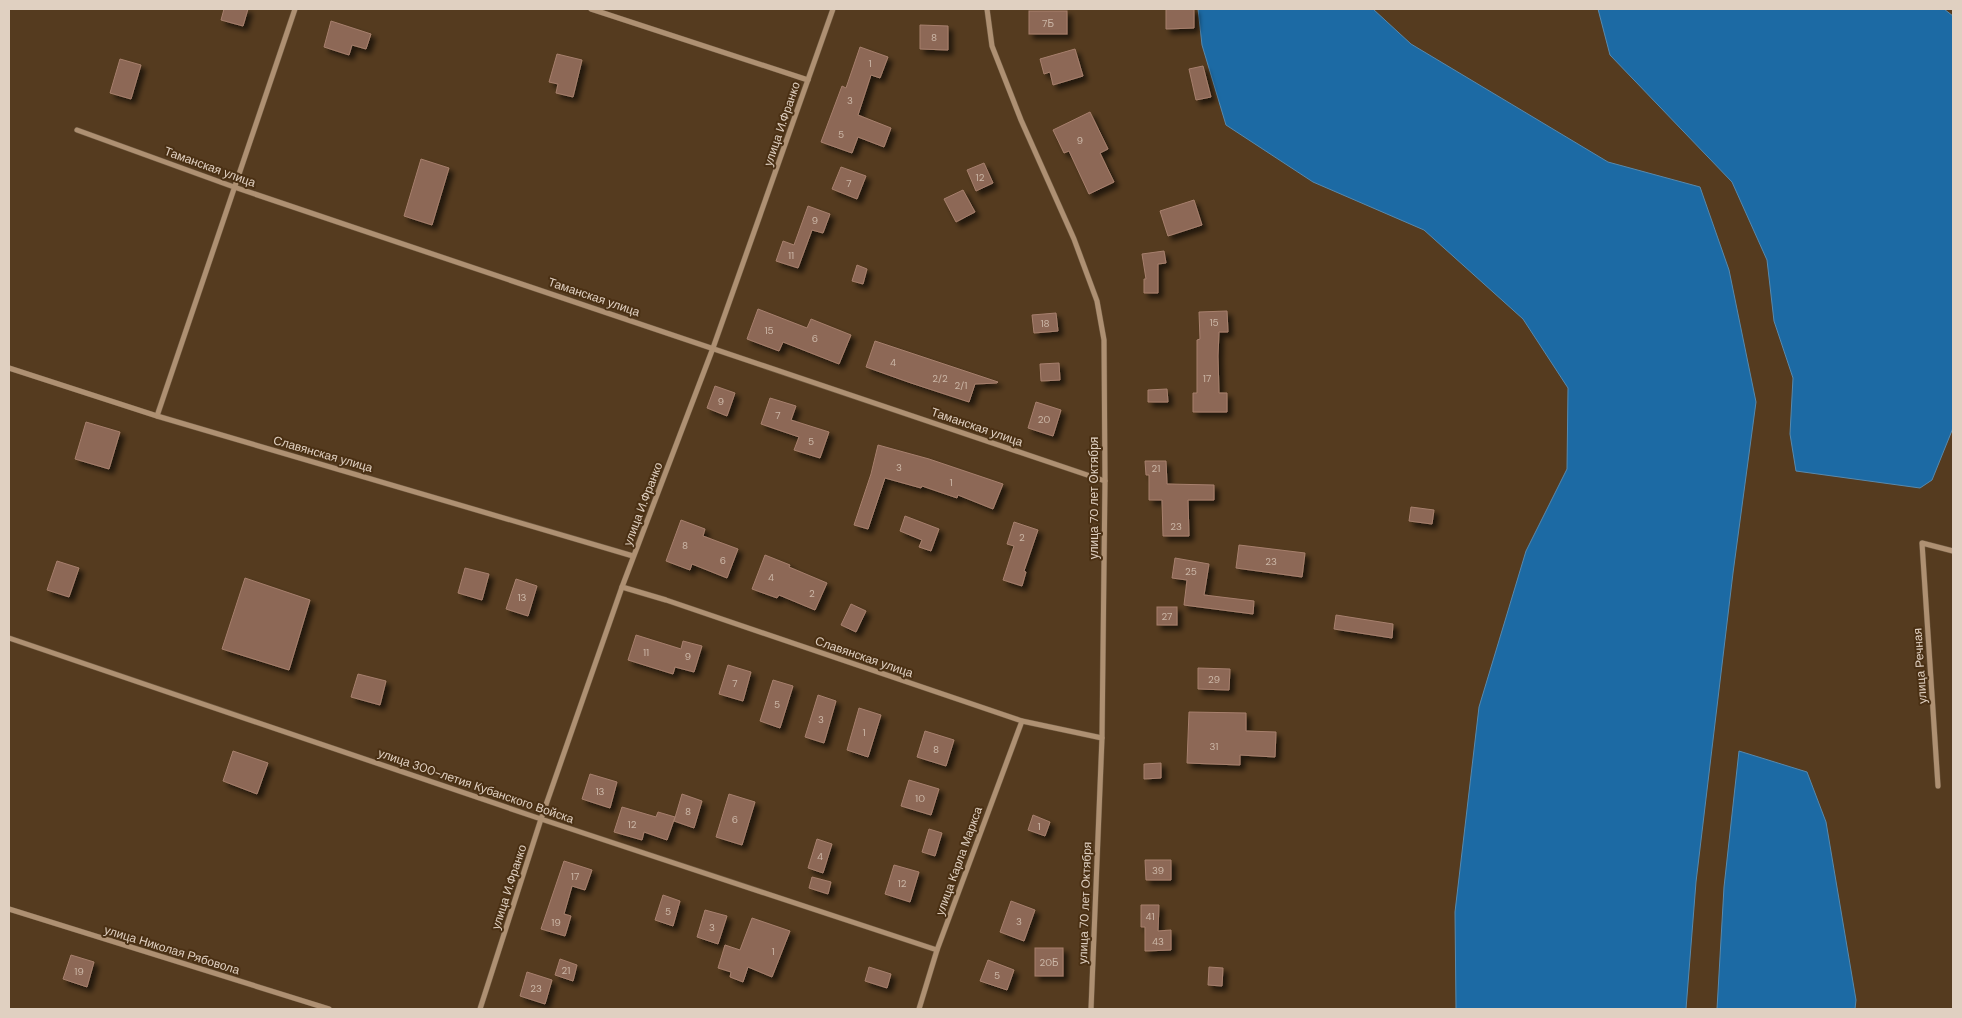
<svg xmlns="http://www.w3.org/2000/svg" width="1962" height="1018" viewBox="0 0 1962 1018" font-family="'DM Sans',sans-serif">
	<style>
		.water { fill: #1c6aa4; stroke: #5789ad }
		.building { fill: #8d6756; stroke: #a7806d; filter: url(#shadow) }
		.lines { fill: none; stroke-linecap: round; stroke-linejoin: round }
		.street-casing { stroke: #6f5940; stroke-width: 6 }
		.street { stroke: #ae9072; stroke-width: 5 }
		.labels { text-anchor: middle; stroke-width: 4; stroke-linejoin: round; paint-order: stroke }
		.number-label { font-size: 10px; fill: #cbb6a6 }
		.street-label { font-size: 12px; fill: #e0d0c1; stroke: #4a3014 }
	</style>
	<defs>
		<filter id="shadow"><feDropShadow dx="4.5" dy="4.5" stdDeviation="2.5" flood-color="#0009"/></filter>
	</defs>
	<rect width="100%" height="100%" fill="#553b1f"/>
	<g class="water">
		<polygon points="1198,9 1373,9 1411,44 1608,162 1700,187 1729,270 1756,402 1733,573 1696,882 1686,1009 1456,1009 1455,912 1479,707 1526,551 1567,469 1568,388 1523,319 1424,230 1313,182 1226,125 1202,45"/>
		<polygon points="1598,9 1944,9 1953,16 1953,428 1932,480 1920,488 1796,471 1790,434 1793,378 1774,321 1767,260 1732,182 1610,55"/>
		<polygon points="1739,751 1807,772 1826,822 1856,1000 1855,1009 1717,1009 1724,887"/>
	</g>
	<g class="building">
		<polygon points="224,9 248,9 243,26 221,20"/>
		<polygon points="1166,9 1194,9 1194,28 1166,29"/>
		<rect x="1029" y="11" width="38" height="23"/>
		<polygon points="331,21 371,34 366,49 352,45 349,55 324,47"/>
		<polygon points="920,25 948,26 948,50 920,49"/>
		<polygon points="860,47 888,57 880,78 871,75 858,115 891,128 884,147 858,137 852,153 821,142 842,86 846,88"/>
		<polygon points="1075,49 1083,76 1053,85 1050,72 1044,74 1040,59"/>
		<polygon points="557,54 582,60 573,97 556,93 558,84 549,82"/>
		<polygon points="120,59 141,65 131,99 110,93"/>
		<polygon points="1203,66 1211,97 1196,100 1189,69"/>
		<polygon points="1090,112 1108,149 1100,153 1114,182 1089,194 1069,151 1064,153 1053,130"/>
		<polygon points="421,159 449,168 432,225 404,216"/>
		<polygon points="984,163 993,183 976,191 967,170"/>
		<polygon points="841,167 866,176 857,199 832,189"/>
		<polygon points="963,190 975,212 956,222 944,199"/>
		<polygon points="1194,200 1202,225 1168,236 1160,211"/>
		<polygon points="808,206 830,214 823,233 812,230 798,268 776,261 783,241 794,245"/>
		<polygon points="1164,251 1166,263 1158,264 1158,293 1144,293 1144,279 1146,279 1142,254"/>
		<polygon points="857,265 867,269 863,284 852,281"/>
		<polygon points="758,309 807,328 811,319 851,335 839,364 783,342 779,351 747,339"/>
		<polygon points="1227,311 1228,332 1219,332 1218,356 1219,393 1227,393 1227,412 1193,412 1193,393 1197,393 1197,340 1200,339 1199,312"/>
		<polygon points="1056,313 1058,331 1034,333 1032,315"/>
		<polygon points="875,341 998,382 997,383 975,384 969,402 911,383 866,367"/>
		<polygon points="1059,363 1060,380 1041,381 1040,364"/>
		<polygon points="715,386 735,393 727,416 707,408"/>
		<polygon points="1167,389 1168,402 1148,402 1148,390"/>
		<polygon points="770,398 796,406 791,420 829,432 820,458 794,450 799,437 761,424"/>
		<polygon points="1036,402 1061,410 1053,436 1028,428"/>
		<polygon points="86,422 120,432 109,469 75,459"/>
		<polygon points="878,445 929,459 1003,484 993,509 958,495 957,498 922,486 921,488 885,478 868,529 854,525 871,474"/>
		<polygon points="1145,461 1166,461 1167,484 1214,485 1214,500 1188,500 1189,536 1163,536 1162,500 1149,500 1149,475 1146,475"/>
		<polygon points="1411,507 1434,510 1432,524 1409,521"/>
		<polygon points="905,516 939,529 931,551 919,547 922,540 900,531"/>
		<polygon points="681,520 705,529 703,536 738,549 727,578 692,564 690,570 666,561"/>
		<polygon points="1014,522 1038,530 1024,571 1026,572 1022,586 1003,580 1014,546 1007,544"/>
		<polygon points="1239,545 1305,553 1302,577 1236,568"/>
		<polygon points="765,555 790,565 789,567 827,583 815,610 779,595 777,598 752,589"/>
		<polygon points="1175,558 1209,564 1204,595 1254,601 1253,614 1184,605 1187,580 1172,578"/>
		<polygon points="57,561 79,568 69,597 47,590"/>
		<polygon points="465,568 489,574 482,600 458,593"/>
		<polygon points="245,578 310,600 289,670 222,649"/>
		<polygon points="516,579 537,586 528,616 506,609"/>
		<polygon points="851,604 866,611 856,632 841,625"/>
		<rect x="1157" y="607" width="20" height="18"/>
		<polygon points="1336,615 1393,624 1392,638 1334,629"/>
		<polygon points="636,635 681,649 683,641 702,646 694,672 675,667 673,674 628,660"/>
		<polygon points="728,665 751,672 743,701 719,694"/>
		<polygon points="1198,668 1230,669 1229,690 1198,689"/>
		<polygon points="358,674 386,681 380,705 351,697"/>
		<polygon points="773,680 793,686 780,728 760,721"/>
		<polygon points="818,695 836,701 824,743 805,737"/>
		<polygon points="859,708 881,715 868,757 847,750"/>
		<polygon points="1189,712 1246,713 1246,731 1276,732 1275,757 1240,755 1240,765 1187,763"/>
		<polygon points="925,731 954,740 946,766 917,757"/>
		<polygon points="233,751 268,763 257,794 223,781"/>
		<polygon points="1161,763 1161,778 1144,779 1144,764"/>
		<polygon points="590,774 617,782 610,808 582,799"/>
		<polygon points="909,780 939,789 931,815 901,806"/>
		<polygon points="682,794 702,801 694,828 674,821"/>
		<polygon points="729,794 755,802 742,845 716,837"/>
		<polygon points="622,807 656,817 658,812 675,817 667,840 644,832 642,840 614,832"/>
		<polygon points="1033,815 1050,822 1045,836 1028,830"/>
		<polygon points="929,829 942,833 935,856 922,852"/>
		<polygon points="817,839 832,844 823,873 808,868"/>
		<polygon points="1145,860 1171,860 1171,880 1146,880"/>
		<polygon points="564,861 592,870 585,890 572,886 564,914 571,916 565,936 541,929"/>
		<polygon points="894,865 919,872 910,902 885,894"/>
		<polygon points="812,877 831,882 828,894 809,888"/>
		<polygon points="663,895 680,901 673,926 655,920"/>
		<polygon points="1011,901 1035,910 1024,941 1000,932"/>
		<polygon points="1141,905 1159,905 1158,931 1171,930 1171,950 1145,951 1145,927 1141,927"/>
		<polygon points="705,910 727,916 718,944 697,937"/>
		<polygon points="752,918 790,931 772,977 748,967 743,982 730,977 731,972 718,968 725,945 740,950"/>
		<rect x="1035" y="948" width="28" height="28"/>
		<polygon points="71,955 94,962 87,987 63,979"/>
		<polygon points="560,959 577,965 573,981 555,975"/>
		<polygon points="988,960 1014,970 1007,990 980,981"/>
		<polygon points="869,967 891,974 887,988 865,981"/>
		<polygon points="1209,967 1223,968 1222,986 1208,985"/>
		<polygon points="527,972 552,980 545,1004 520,996"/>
	</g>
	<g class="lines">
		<g class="street-casing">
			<g id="street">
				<polyline points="591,9 808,80"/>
				<polyline points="987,9 992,46 1021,120 1074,239 1097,301 1104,340 1105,481 1102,738 1091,1009"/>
				<polyline points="77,130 234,187 1105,481"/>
				<polyline points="9,368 157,416 633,556"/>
				<polyline points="157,416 295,9"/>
				<polyline points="622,587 666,600 1022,721 1102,738"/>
				<polyline points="9,638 541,819 937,950"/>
				<polyline points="1938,786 1922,543 1953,551"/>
				<polyline points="9,909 329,1009"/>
				<polyline points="480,1009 541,819 622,587 713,348 833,9"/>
				<polyline points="919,1009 937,950 1022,721"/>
			</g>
		</g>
		<use href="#street" class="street"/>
	</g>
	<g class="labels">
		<g class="number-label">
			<text x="1048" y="27">7Б</text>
			<text x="934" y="41">8</text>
			<text x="870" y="67">1</text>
			<text x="850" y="104">3</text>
			<text x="841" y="138">5</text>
			<text x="1080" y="144">9</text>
			<text x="980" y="181">12</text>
			<text x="849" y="187">7</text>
			<text x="815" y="224">9</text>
			<text x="791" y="259">11</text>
			<text x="1214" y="326">15</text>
			<text x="1045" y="327">18</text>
			<text x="769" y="334">15</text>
			<text x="815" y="342">6</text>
			<text x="893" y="366">4</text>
			<text x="940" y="382">2/2</text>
			<text x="1207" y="382">17</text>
			<text x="961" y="389">2/1</text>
			<text x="721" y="405">9</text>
			<text x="778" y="419">7</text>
			<text x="1044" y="423">20</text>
			<text x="811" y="445">5</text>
			<text x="899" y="471">3</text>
			<text x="1156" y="472">21</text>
			<text x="951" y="486">1</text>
			<text x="1176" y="530">23</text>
			<text x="1022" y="541">2</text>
			<text x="685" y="549">8</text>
			<text x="723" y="564">6</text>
			<text x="1271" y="565">23</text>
			<text x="1191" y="575">25</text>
			<text x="771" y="581">4</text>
			<text x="812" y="597">2</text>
			<text x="522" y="601">13</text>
			<text x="1167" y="620">27</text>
			<text x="646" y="656">11</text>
			<text x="688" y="660">9</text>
			<text x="1214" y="683">29</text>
			<text x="735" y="687">7</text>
			<text x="777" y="708">5</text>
			<text x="821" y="723">3</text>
			<text x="864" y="736">1</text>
			<text x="1214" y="750">31</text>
			<text x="936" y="753">8</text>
			<text x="600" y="795">13</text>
			<text x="920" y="802">10</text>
			<text x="688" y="815">8</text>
			<text x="735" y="823">6</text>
			<text x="632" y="828">12</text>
			<text x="1039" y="830">1</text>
			<text x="820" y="860">4</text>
			<text x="1158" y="874">39</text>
			<text x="575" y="880">17</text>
			<text x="902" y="887">12</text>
			<text x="668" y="915">5</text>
			<text x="1150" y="920">41</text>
			<text x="1019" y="925">3</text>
			<text x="556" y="926">19</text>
			<text x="712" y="931">3</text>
			<text x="1158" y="945">43</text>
			<text x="773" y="955">1</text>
			<text x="1049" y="966">20Б</text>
			<text x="566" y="974">21</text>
			<text x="79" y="975">19</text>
			<text x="997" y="979">5</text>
			<text x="536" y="992">23</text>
		</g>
		<g class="street-label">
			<text transform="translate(782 124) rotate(-71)" y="4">улица И.Франко</text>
			<text transform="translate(210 167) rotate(20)" y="4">Таманская улица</text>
			<text transform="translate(594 297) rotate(19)" y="4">Таманская улица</text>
			<text transform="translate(977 427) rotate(19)" y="4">Таманская улица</text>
			<text transform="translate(323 454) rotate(16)" y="4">Славянская улица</text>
			<text transform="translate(1094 498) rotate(-90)" y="4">улица 70 лет Октября</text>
			<text transform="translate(643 504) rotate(-69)" y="4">улица И.Франко</text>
			<text transform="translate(864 657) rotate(19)" y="4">Славянская улица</text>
			<text transform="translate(1920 666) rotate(-94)" y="4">улица Речная</text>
			<text transform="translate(476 786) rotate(19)" y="4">улица 300-летия Кубанского Войска</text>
			<text transform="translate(959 861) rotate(-70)" y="4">улица Карла Маркса</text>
			<text transform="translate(509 887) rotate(-72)" y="4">улица И.Франко</text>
			<text transform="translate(1085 903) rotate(-88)" y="4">улица 70 лет Октября</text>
			<text transform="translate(172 950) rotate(17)" y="4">улица Николая Рябовола</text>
		</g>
	</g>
	<rect width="1962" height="1018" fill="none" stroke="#e0d0c1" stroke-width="20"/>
</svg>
